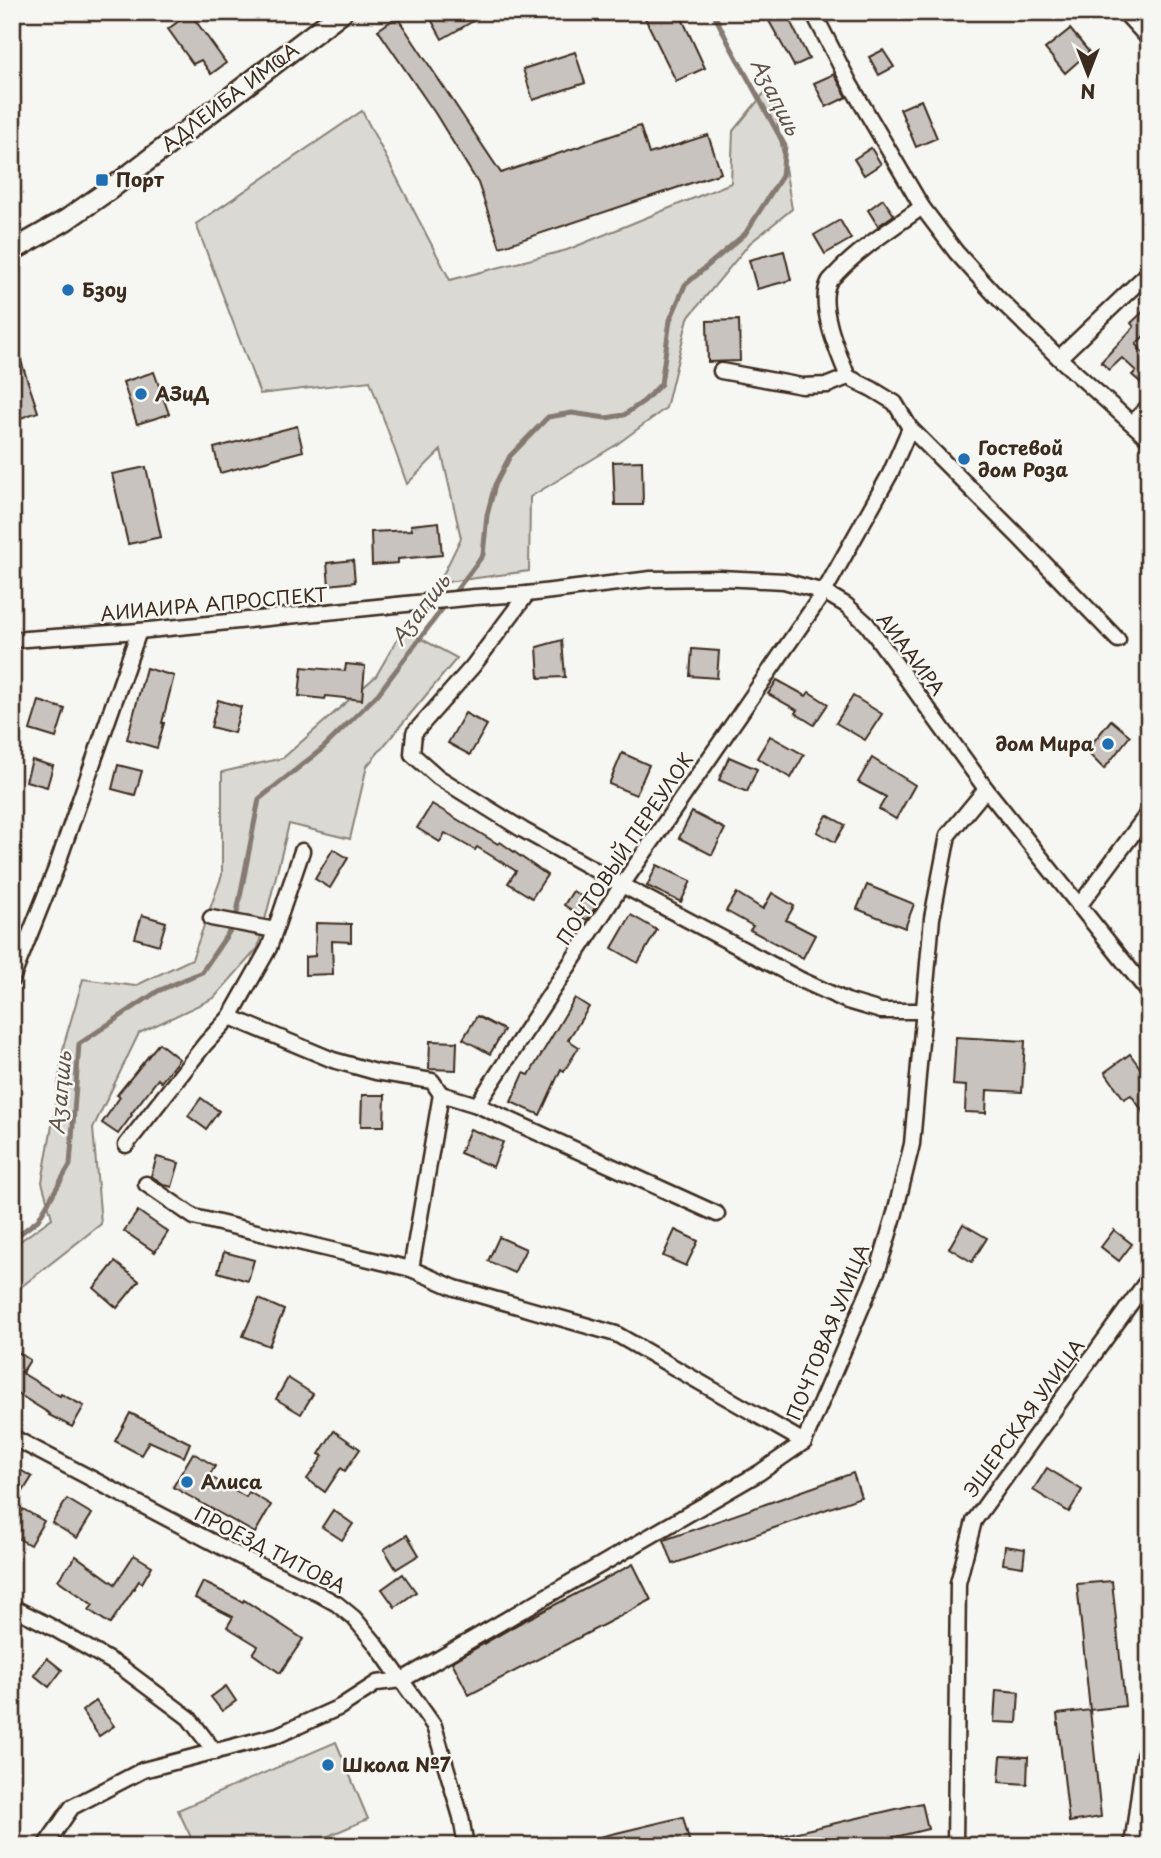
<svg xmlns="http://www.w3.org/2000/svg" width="1161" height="1858" viewBox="0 0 1161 1858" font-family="'Playpen Sans',sans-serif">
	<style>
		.green { fill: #dad9d3; stroke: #8a8278; stroke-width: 2 }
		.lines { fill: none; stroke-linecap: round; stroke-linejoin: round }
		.stream { stroke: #857a71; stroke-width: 5 }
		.building { fill: #c8c3be; stroke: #3b2a1e; stroke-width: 2 }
		.minor-casing { stroke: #3b2a1e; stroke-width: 19 }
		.secondary-casing { stroke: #3b2a1e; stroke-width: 24 }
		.minor { stroke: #f6f6f2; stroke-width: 14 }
		.secondary { stroke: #f6f6f2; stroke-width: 19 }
		.poi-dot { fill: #1f6fb2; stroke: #f6f6f2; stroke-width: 2.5 }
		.labels { text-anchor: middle; stroke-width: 5; stroke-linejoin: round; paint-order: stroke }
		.street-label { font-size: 19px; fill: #3b2a1e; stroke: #f6f6f2 }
		.poi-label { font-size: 19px; font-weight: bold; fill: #3b2a1e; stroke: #f6f6f2; text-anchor: start }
		.water-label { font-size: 21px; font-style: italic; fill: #605248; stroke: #f6f6f2 }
	</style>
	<rect width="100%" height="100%" fill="#f6f6f2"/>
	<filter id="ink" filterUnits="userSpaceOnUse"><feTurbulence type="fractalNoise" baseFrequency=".0143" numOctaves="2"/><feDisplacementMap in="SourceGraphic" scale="14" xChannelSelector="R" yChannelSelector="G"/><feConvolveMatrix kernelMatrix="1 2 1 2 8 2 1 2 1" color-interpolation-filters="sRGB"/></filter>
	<g filter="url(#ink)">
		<g class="green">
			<polygon points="771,85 792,209 750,243 688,318 666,408 616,445 530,497 529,571 439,583 461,538 441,450 407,484 370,381 260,394 196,224 362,111 450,280 567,250 731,183 733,131"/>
			<polygon points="403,629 457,658 367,766 350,839 289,824 258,948 214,998 139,1033 93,1128 101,1224 12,1294 12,1247 52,1218 42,1182 54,1114 64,1044 83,979 135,986 192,959 222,875 222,772 283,758 376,676"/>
			<polygon points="336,1742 368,1819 305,1846 195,1846 178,1810"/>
		</g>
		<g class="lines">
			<polyline class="stream" points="12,1240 38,1220 70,1165 79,1044 158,991 202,972 235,923 259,799 322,749 378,694 483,555 487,515 495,485 510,456 548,417 572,413 606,418 624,415 644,401 661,384 670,320 685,285 745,234 782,176 785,146 728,42 713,12"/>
		</g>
		<g class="building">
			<polygon points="427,12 489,12 442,39"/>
			<polygon points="642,12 679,12 705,68 676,81"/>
			<polygon points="764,12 803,12 804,16 791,23 809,59 794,66"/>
			<polygon points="190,13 226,63 211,74 201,60 193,64 168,29"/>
			<polygon points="397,17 501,173 640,126 649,154 708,135 721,173 500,247 478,183 435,113 378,30"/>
			<polygon points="1070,29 1089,52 1065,73 1045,49"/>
			<polygon points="883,50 894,67 879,75 869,57"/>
			<polygon points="575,52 585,83 533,100 523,69"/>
			<polygon points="834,74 847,97 826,107 814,83"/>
			<polygon points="921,100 937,138 916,147 900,109"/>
			<polygon points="871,148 881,164 864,175 854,159"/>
			<polygon points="883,199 894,215 878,226 868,210"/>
			<polygon points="840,220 851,239 825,254 814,235"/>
			<polygon points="784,251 791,280 757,289 749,260"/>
			<polygon points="1149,306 1149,341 1144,336 1136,344 1140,348 1139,349 1149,357 1149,390 1132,375 1136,371 1122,358 1109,370 1101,362 1134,327 1131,323"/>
			<polygon points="739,320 740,361 708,362 707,321"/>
			<polygon points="12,343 15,343 38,412 12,421"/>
			<polygon points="154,372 169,414 137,424 123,382"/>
			<polygon points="297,426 303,451 220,473 214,448"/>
			<polygon points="642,461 643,505 615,505 613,462"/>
			<polygon points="146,467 161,537 128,544 112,474"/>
			<polygon points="439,522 442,555 398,559 398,563 372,565 371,532 412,530 411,525"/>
			<polygon points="353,560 355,582 329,585 327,563"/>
			<polygon points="562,640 565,677 539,678 537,647"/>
			<polygon points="692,649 719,651 717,678 690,676"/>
			<polygon points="346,664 365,666 362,700 326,696 325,699 299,696 302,667 345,671"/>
			<polygon points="146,668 174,676 162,723 164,723 157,748 127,739"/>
			<polygon points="777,680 806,696 809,692 828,704 814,725 795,713 797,710 768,694"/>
			<polygon points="853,696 882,714 865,740 836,723"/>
			<polygon points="218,700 241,707 234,733 211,727"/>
			<polygon points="39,701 65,709 56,738 30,730"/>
			<polygon points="465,713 487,725 470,755 448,743"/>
			<polygon points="1111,720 1130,736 1104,769 1086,751"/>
			<polygon points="770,736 804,755 791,778 757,758"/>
			<polygon points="622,753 649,765 636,795 609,784"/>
			<polygon points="729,757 757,769 747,792 719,780"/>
			<polygon points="872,758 915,785 896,819 879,809 886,797 858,782"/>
			<polygon points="32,760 53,766 47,787 26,781"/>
			<polygon points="118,765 142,771 135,795 112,789"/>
			<polygon points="432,804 498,844 500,842 547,875 532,898 508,883 516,871 477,847 475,850 445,833 440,842 417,828"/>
			<polygon points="692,812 725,829 712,855 679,838"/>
			<polygon points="827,815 845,825 835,842 817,832"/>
			<polygon points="333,849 348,858 330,888 315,879"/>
			<polygon points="657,865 691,881 681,902 647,886"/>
			<polygon points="867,885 914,904 905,928 857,909"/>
			<polygon points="573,891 596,906 587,920 564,905"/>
			<polygon points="737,893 763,909 772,893 794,906 786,920 815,935 803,958 750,930 753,926 726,911"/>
			<polygon points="142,915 166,922 159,945 135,938"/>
			<polygon points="631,915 657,930 638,963 612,948"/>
			<polygon points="316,923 351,924 351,942 332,941 333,974 305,975 305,957 315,956"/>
			<polygon points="575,998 589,1007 568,1040 579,1047 564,1071 561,1069 540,1115 511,1102 524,1073 529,1075"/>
			<polygon points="477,1016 504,1030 490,1054 463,1039"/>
			<polygon points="956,1037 1025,1041 1022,1092 987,1090 986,1113 965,1112 966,1086 953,1085"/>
			<polygon points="430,1041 457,1042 456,1070 429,1069"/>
			<polygon points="159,1043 179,1059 161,1082 158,1079 131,1114 132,1115 118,1134 102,1123 120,1097 117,1095"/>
			<polygon points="1130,1054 1149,1080 1149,1120 1131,1095 1124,1099 1105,1072"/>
			<polygon points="362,1095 385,1095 384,1126 361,1126"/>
			<polygon points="201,1098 219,1111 206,1129 188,1116"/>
			<polygon points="470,1129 503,1142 493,1167 460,1153"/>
			<polygon points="157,1157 179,1163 172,1187 165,1185 151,1176"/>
			<polygon points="138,1211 168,1232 155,1252 124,1231"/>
			<polygon points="963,1224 987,1238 972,1262 949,1248"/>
			<polygon points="675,1230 698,1241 686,1266 663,1256"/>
			<polygon points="1114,1230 1132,1244 1119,1261 1101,1247"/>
			<polygon points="499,1237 526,1249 514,1273 488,1261"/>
			<polygon points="224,1252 254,1260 248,1281 218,1272"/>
			<polygon points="115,1262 139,1281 117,1308 94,1288"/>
			<polygon points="259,1299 284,1310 269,1346 243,1336"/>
			<polygon points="12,1348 30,1360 22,1373 60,1396 61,1394 84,1406 72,1427 49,1415 50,1414 12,1390"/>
			<polygon points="288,1378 313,1394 301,1414 276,1399"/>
			<polygon points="130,1413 190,1443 184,1457 149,1441 141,1455 115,1441"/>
			<polygon points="334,1431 360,1449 345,1471 341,1468 325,1492 307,1479 323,1456 319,1454"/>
			<polygon points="193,1453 215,1466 209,1476 246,1497 249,1492 271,1505 255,1533 173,1487"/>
			<polygon points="12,1465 32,1477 12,1509"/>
			<polygon points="1047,1468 1082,1490 1069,1512 1033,1490"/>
			<polygon points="853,1473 861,1497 673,1564 664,1540"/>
			<polygon points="67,1499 92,1514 77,1538 52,1523"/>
			<polygon points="23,1509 44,1521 30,1545 12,1535 12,1527"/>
			<polygon points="333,1510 353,1524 342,1540 322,1527"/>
			<polygon points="407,1535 419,1555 396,1569 384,1549"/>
			<polygon points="1005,1546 1025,1549 1023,1567 1003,1564"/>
			<polygon points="134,1555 152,1566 142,1583 139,1581 110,1624 89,1610 93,1605 58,1580 76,1556 115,1584"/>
			<polygon points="633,1564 651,1600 469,1695 452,1662 520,1623"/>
			<polygon points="403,1574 416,1592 395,1607 382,1589"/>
			<polygon points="1112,1581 1125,1706 1090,1710 1077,1584"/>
			<polygon points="203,1582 243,1602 244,1600 303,1639 280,1673 253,1654 258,1646 227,1627 233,1617 195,1598"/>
			<polygon points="47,1658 62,1670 49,1687 34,1675"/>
			<polygon points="226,1686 236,1701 222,1711 211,1697"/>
			<polygon points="996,1690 1019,1692 1017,1723 994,1722"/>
			<polygon points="96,1701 114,1726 99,1736 82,1711"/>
			<polygon points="1090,1710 1101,1817 1069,1822 1057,1714"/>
			<polygon points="1001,1756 1028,1757 1027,1784 999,1782"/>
			<polygon points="922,1803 928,1829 858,1846 764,1846 763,1840"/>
			<polygon points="683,1817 690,1844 681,1846 588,1846 587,1840"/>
		</g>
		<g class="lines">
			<g class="minor-casing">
				<g id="minor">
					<polyline points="813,12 850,84 922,207 956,252 996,296 1059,358 1149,439"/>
					<polyline points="1124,12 1149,39"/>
					<path d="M922,207C893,228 860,248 836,274C834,277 830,279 829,282C817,305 839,355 848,377L872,389L895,403L910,428L1020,538L1118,640"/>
					<polyline points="1059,358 1149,272"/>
					<polyline points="721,371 802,386 828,385 848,377"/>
					<polyline points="1132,423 1149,406"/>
					<polyline points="527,594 473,666 414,733 412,754 438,777 523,830 622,885 799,979 847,1001 881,1011 924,1011"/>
					<polyline points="12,640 139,631 475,597 527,594 651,579 720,578 784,581 824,592 846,605 867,624 986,789 1149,993"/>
					<polyline points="1079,906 1149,812"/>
					<polyline points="211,918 275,930"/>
					<polyline points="12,979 55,871 139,631"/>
					<polyline points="230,1017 333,1060 376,1072 432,1081 441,1094"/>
					<polyline points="477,1105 717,1214"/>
					<polyline points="126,1145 205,1044 230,1017 269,948 302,851"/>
					<polyline points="146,1184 194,1217 411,1269 455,1288 616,1334 804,1442"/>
					<polyline points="411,1269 441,1094 477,1105 622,885 824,592 890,474 910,428"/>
					<polyline points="12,1437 241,1557 319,1594 337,1604 354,1618 375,1643 434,1726 461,1817 466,1846"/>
					<polyline points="12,1607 48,1625 121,1667 189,1718 215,1752"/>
					<polyline points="45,1846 72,1807 143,1770 278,1735 340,1707 377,1683 402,1680 759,1473 804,1442 879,1267 895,1213 912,1144 932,918 948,835 986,789"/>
					<polyline points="955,1846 958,1583 974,1521 1149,1278"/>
					<polyline points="1132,1846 1144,1756 1149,1743"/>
				</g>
			</g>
			<g class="secondary-casing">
				<polyline id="secondary" points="12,251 66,220 109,190 342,12"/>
			</g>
			<use href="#minor" class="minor"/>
			<use href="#secondary" class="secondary"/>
		</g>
	</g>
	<g class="poi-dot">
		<rect x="95" y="173" width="14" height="14" rx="3.5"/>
		<circle cx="68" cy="290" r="7"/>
		<circle cx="141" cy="394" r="7"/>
		<circle cx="964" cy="459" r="7"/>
		<circle cx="1108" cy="744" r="7"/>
		<circle cx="187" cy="1482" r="7"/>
		<circle cx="328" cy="1765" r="7"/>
	</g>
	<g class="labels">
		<g class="street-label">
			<text transform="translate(230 97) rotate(-37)" y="7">АДЛЕИБА ИМҨА</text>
			<text transform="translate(214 604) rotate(-5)" y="7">АИИАИРА АПРОСПЕКТ</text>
			<text transform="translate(911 654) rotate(53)" y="7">АИААИРА</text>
			<text transform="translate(625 849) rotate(-56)" y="7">ПОЧТОВЫЙ ПЕРЕУЛОК</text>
			<text transform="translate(828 1332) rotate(-68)" y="7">ПОЧТОВАЯ УЛИЦА</text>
			<text transform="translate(1024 1418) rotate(-54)" y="7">ЭШЕРСКАЯ УЛИЦА</text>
			<text transform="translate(270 1550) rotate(27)" y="7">ПРОЕЗД ТИТОВА</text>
		</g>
		<g class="poi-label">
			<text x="116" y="187">Порт</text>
			<text x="82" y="297">Бзоу</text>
			<text x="155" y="401">АЗиД</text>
			<text x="978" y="455">Гостевой<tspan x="978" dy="22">дом Роза</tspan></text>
			<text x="1094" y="751" text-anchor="end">дом Мира</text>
			<text x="201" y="1489">Алиса</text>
			<text x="342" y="1772">Школа №7</text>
		</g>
		<g class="water-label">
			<text transform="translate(775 97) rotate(63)" y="7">Аӡаԥшь</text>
			<text transform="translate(421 610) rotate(-53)" y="7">Аӡаԥшь</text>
			<text transform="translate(61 1093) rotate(-85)" y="7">Аӡаԥшь</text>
		</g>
	</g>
	<rect width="1161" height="1858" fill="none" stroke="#f6f6f2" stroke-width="42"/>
	<rect x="21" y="21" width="1119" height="1816" fill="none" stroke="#3b2a1e" stroke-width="2.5" filter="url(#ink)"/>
	<g transform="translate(1088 74) rotate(180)" stroke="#f6f6f2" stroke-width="5" paint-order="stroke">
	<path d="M0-5L12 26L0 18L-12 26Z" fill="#3b2a1e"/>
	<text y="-10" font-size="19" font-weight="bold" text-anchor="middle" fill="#3b2a1e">N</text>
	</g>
</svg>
